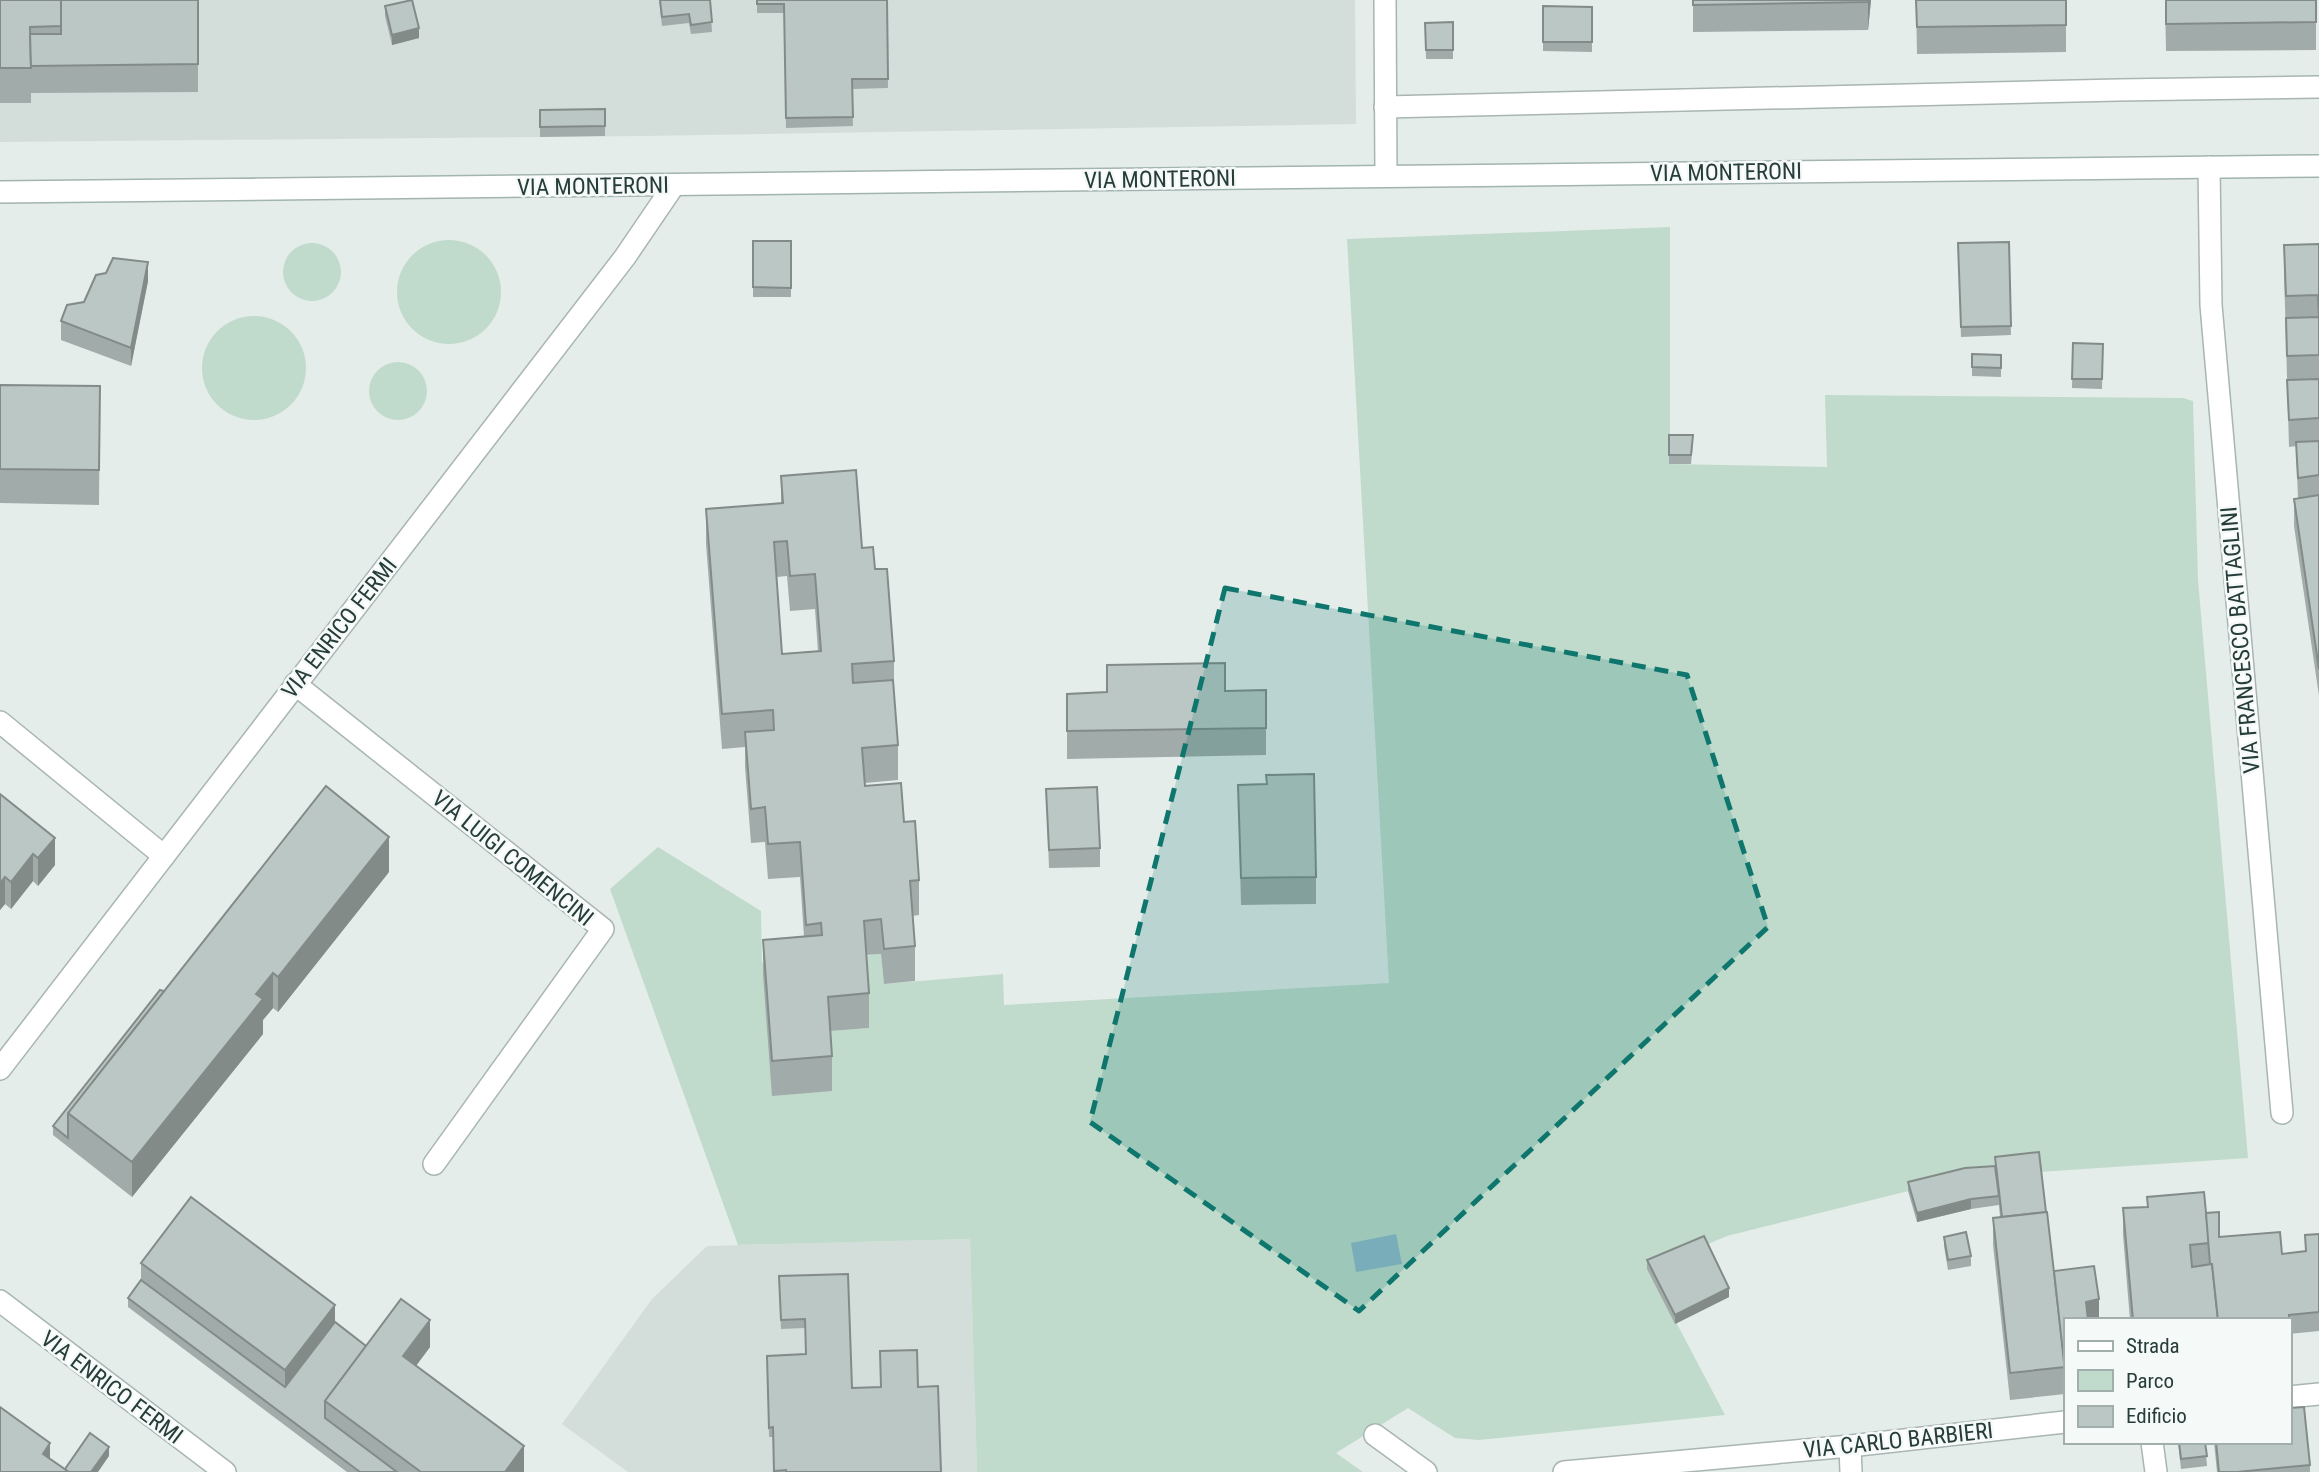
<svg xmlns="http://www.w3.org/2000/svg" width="2319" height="1472" viewBox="0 0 2319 1472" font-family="'Roboto Condensed',sans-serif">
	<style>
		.built { fill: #d3ddda }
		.green { fill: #c0dbcc }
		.water { fill: #93bbcc }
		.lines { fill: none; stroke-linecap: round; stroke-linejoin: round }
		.street-casing { stroke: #a8b5b2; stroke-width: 24 }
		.secondary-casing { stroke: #a2b4b0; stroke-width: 24 }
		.street { stroke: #fff; stroke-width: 21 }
		.secondary { stroke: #fff; stroke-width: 21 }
		.wall { fill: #a1aba9; fill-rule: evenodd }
		.shaded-wall { fill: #838b89 }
		.building { fill: #bbc7c4; stroke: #838b89; stroke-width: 2; fill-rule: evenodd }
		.marked { fill: #0f766e; fill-opacity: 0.2; stroke: #0f766e; stroke-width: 5; stroke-dasharray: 14 9; stroke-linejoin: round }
		.labels { text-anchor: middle; stroke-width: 5; stroke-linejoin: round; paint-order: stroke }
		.street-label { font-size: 23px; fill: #263d3a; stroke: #f5f9f8 }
	</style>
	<rect width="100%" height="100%" fill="#e5edea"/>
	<g class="built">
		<polygon points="0,0 1355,0 1356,124 644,136 0,142"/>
		<polygon points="970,1239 977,1472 628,1472 562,1424 652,1299 707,1246"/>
	</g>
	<g class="green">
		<polygon points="1670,227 1670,464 1827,467 1825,395 2183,398 2193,401 2198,580 2248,1158 1965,1177 1727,1236 1648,1269 1725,1415 1479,1440 1455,1438 1408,1408 1336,1453 1363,1472 977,1472 970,1239 738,1245 610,889 658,847 761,911 762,963 821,958 828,1031 869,1028 864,956 881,954 884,984 1003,974 1004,1005 1389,983 1347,239"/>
		<circle cx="449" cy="292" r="52"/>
		<circle cx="312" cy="272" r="29"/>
		<circle cx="254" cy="368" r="52"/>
		<circle cx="398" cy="391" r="29"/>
	</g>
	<polygon class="water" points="1396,1234 1402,1264 1356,1272 1351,1243"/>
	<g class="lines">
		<g class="street-casing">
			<g id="street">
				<polyline points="1385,0 1386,176"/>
				<polyline points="1385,107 2118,90 2319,87"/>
				<polyline points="2209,167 2211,305 2282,1113"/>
				<polyline points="295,684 603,929 434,1164"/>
				<polyline points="0,722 164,856"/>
				<polyline points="0,1069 625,257 674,185"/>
				<polyline points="0,1301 225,1472"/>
				<polyline points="2289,1397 2319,1394"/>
				<polyline points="1375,1435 1426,1472"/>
				<polyline points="2152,1442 2156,1472"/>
				<polyline points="1850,1446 1851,1472"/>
				<polyline points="1564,1472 1850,1446 2065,1422"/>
			</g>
		</g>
		<g class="secondary-casing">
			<polyline id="secondary" points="0,192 2319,166"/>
		</g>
		<use href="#street" class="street"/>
		<use href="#secondary" class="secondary"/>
	</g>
	<g class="wall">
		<polygon points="0,0 198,0 198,92 31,93 31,84 31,103 0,103"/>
		<polygon points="659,0 710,0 712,32 691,34 689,23 662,26"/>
		<polygon points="757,0 887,0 888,88 852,89 853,126 786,128 784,13 757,13"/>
		<polygon points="1693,0 1871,0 1868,30 1693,32"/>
		<polygon points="1916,0 2066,0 2066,52 1917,54"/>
		<polygon points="2165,0 2316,0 2316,50 2166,51"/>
		<polygon points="385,6 419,38 392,45 385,16"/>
		<polygon points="1543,6 1592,7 1592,52 1543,51"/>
		<polygon points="1453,22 1453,59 1426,59 1425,23"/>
		<polygon points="605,109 605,136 540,137 540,110"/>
		<rect x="753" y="241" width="38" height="56"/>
		<polygon points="2009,242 2011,335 1961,337 1958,243"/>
		<polygon points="2319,244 2319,696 2294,526 2294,499 2298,498 2296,446 2289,447 2284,272 2284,245"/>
		<polygon points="106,273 148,281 131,366 61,340 61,321 84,302"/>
		<polygon points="2073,343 2103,344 2102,389 2072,388"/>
		<polygon points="1972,354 2001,355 2001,377 1972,376"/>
		<polygon points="0,385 100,386 99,505 0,503"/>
		<polygon points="1669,435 1693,444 1691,464 1669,464"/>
		<path d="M781,476L862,548L875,569L894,661V696L898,745V780L865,783V786L904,822L919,880V915L912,916L915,946V981L884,984L881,954L866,955L869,993V1028L830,1031L832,1056V1091L772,1096L763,975V940L804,937L800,877L768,879L765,842L751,843L745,767V747L722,749L706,544V509L781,503ZM787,576L790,611L815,609L818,652L782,654L777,577Z"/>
		<polygon points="1266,690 1266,755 1067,759 1067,694"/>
		<polygon points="1238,785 1316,877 1316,904 1241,905"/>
		<polygon points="1046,789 1100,848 1100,867 1049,868"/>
		<polygon points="0,794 55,865 38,886 33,881 11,909 5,904 0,910"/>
		<polygon points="389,872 278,1012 273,1008 263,1020 263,1034 132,1197 53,1135 53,1126"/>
		<polygon points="1995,1157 2054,1271 2099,1318 2065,1320 2065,1394 2010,1400 1993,1245 1993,1218 2000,1217 1999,1205 1971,1209 1917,1222 1908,1191 1908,1182 1995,1166"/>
		<polygon points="2147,1197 2206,1213 2219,1237 2282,1254 2305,1252 2305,1235 2319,1234 2319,1331 2289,1334 2289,1320 2130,1320 2123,1235 2123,1208 2147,1207"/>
		<polygon points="1944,1237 1971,1256 1971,1266 1948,1270 1944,1246"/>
		<polygon points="1647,1260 1729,1297 1675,1324 1647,1269"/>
		<polygon points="141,1263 335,1322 366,1346 430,1347 416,1366 524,1472 347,1472 128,1307 128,1298 141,1280"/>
		<polygon points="779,1276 852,1388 918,1387 941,1472 774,1472 773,1437 769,1437 767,1356 806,1354 805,1328 781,1329"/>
		<polygon points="2178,1442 2205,1442 2207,1466 2181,1469"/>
		<polygon points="2214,1442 2289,1442 2310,1465 2310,1472 2217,1472"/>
	</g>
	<g class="shaded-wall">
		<polygon points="1868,0 1871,0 1868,30"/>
		<polygon points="419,28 419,38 392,45 392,35"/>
		<polygon points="148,262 148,281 131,366 131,348"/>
		<polygon points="389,837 389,872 278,1012 278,977"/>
		<polygon points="55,838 55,865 38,886 38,858"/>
		<polygon points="33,854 33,881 11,909 11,882"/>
		<polygon points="5,877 5,904 0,910 0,883"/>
		<polygon points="273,973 273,1008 263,1020 263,1034 132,1197 132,1162"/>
		<polygon points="1971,1199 1971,1209 1917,1222 1917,1213"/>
		<polygon points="1729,1288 1729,1297 1675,1324 1675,1315"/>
		<polygon points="2099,1299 2099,1318 2086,1320 2086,1302"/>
		<polygon points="335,1305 335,1332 285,1397 285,1370"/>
		<polygon points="430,1320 430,1347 403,1383 403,1356"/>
		<polygon points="50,1443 50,1472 43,1454"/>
		<polygon points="524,1446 524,1472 505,1472"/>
		<polygon points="109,1447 109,1456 98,1472 91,1472"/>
	</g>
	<g class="building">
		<polygon points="0,0 61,0 61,26 30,27 31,68 0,68"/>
		<polygon points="61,0 198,0 198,64 31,66 30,34 61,34"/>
		<polygon points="412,0 419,28 392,35 385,6"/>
		<polygon points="660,0 710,0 712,22 691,25 689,14 662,17"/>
		<polygon points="757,0 887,0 888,79 852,79 853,117 786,118 784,4 757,4"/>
		<polygon points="1693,0 1868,0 1868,2 1693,5"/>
		<polygon points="1916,0 2066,0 2066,25 1917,27"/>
		<polygon points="2166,0 2316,0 2316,22 2166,24"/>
		<polygon points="1543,6 1592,7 1592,42 1543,42"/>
		<polygon points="1453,22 1453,50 1426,50 1425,23"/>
		<polygon points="605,109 605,126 540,127 540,110"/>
		<polygon points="753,241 791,241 791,288 753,287"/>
		<polygon points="2009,242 2011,326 1961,327 1958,243"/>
		<polygon points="2319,244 2319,355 2287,356 2286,318 2319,317 2318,295 2286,296 2284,245"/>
		<polygon points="113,258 148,262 131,348 61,321 67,305 84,302 96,275 106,273"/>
		<polygon points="2073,343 2103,344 2102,379 2072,379"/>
		<polygon points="1972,354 2001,355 2001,368 1972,367"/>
		<polygon points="2319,379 2319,418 2289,420 2287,380"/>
		<polygon points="0,385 100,386 99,470 0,469"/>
		<polygon points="1669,435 1693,435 1691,455 1669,455"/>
		<polygon points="2319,441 2319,475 2298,478 2296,442"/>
		<path d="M856,470L862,548L873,547L875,569H887L894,661L852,664L853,683L893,680L898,745L862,748L865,786L901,783L904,822L915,821L919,880L910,881L915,946L884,949L881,919L864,921L869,993L828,997L832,1056L772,1061L763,940L822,935L821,923L806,925L800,842L768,844L765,807L751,809L745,732L774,730L773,710L722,714L706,509L783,503L781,476ZM787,541L790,576L815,574L821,651L782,654L774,542Z"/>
		<polygon points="2319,495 2319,669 2294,499"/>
		<polygon points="1225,663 1225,691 1266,690 1266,728 1067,731 1067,694 1107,692 1107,665"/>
		<polygon points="1314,774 1316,877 1241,878 1238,785 1267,784 1266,775"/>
		<polygon points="326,786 389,837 278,977 273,973 256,994 263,999 132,1162 68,1113"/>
		<polygon points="1097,787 1100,848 1049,850 1046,789"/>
		<polygon points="0,794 55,838 38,858 33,854 11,882 5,877 0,883"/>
		<polygon points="160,990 164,991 68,1113 68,1138 53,1126"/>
		<polygon points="2039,1152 2046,1212 2002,1217 1995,1157"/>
		<polygon points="1995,1166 1999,1196 1971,1199 1917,1213 1908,1182 1965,1168"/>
		<polygon points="2204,1192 2209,1243 2190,1245 2192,1267 2212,1264 2218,1320 2133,1320 2123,1208 2148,1207 2147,1197"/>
		<polygon points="191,1197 335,1305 285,1370 141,1263"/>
		<polygon points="2047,1212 2065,1367 2010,1373 1993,1218"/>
		<polygon points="2219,1212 2219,1237 2280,1232 2282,1254 2306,1251 2305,1235 2319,1234 2319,1312 2289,1315 2289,1319 2277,1320 2218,1320 2212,1264 2210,1264 2206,1213"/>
		<polygon points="1966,1232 1971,1256 1948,1260 1944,1237"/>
		<polygon points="1704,1236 1729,1288 1675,1315 1647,1260"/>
		<polygon points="2094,1266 2099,1299 2086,1302 2088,1320 2065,1320 2065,1362 2064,1362 2054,1271"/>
		<polygon points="848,1274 852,1388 881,1387 880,1351 917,1350 918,1387 938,1386 941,1472 786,1472 786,1470 774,1471 773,1427 769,1428 767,1356 806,1354 805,1319 781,1320 779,1276"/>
		<polygon points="141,1280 285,1387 335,1322 366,1346 325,1401 325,1418 397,1472 360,1472 128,1298"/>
		<polygon points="401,1299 430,1320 403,1356 524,1446 505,1472 421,1472 325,1401"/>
		<polygon points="0,1407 50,1443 43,1454 69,1472 0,1472"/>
		<polygon points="2304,1407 2310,1465 2237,1472 2219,1472 2216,1442 2289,1442 2289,1408"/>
		<polygon points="90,1433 109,1447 91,1472 69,1472 65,1469"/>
		<polygon points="2179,1442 2205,1442 2207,1456 2181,1459"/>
	</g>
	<path class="marked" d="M1225,588L1687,675L1768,927L1359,1311L1090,1122Z"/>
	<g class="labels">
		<g class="street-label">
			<text transform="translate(1726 172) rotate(-1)" y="8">VIA MONTERONI</text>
			<text transform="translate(1160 179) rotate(-1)" y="8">VIA MONTERONI</text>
			<text transform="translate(593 186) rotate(-1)" y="8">VIA MONTERONI</text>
			<text transform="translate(339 628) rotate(-52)" y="8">VIA ENRICO FERMI</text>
			<text transform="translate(2240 640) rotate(-95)" y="8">VIA FRANCESCO BATTAGLINI</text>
			<text transform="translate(513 858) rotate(39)" y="8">VIA LUIGI COMENCINI</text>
			<text transform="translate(112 1387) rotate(37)" y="8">VIA ENRICO FERMI</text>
			<text transform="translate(1898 1440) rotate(-6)" y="8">VIA CARLO BARBIERI</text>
		</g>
	</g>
	<rect x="2064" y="1318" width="228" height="126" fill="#f5f9f8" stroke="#a2aeac" stroke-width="2"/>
	<rect x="2078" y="1341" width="35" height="10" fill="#ffffff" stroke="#a2aeac" stroke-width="2"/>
	<text x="2126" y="1353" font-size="21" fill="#263d3a">Strada</text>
	<rect x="2078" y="1370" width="35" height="21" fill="#c0dbcc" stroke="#a2aeac" stroke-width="2"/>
	<text x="2126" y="1388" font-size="21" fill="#263d3a">Parco</text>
	<rect x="2078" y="1406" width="35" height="21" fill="#bbc7c4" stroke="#a2aeac" stroke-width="2"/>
	<text x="2126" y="1423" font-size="21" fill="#263d3a">Edificio</text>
</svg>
